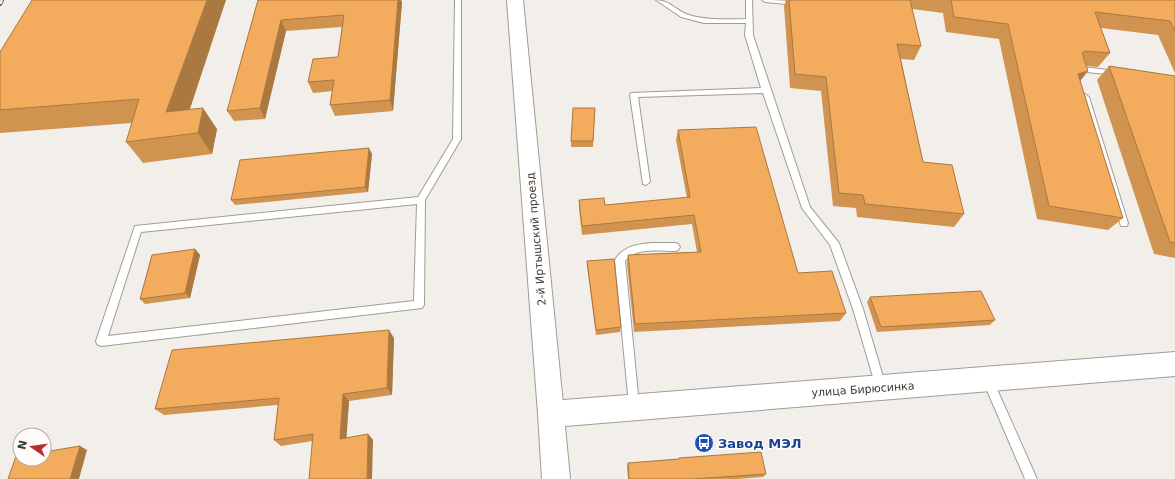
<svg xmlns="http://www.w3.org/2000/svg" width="1175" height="479" viewBox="0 0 1175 479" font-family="'DejaVu Sans',sans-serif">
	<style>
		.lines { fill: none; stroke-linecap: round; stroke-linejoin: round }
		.service-casing { stroke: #9f9c97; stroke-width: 2 }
		.tertiary-casing { stroke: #9f9c97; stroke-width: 2 }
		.secondary-casing { stroke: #9f9c97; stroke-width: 2 }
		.service { fill: #fff; fill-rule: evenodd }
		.tertiary { fill: #fff; fill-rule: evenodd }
		.secondary { fill: #fff; fill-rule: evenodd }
		.rail-casing { stroke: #555451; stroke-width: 4 }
		.rail { stroke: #fffbf8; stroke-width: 2.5; stroke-dasharray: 8; stroke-linecap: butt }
		.wall { fill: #d19450 }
		.shaded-wall { fill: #aa7841 }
		.building { fill: #f3ac5d; stroke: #aa7841 }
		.labels { text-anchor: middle; stroke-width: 3; stroke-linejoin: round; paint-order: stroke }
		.street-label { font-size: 11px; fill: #3b3a38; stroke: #fffbf8 }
		.near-transit-label { font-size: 13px; font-weight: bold; fill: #164399; stroke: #fffbf8; text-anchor: start }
	</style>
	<rect width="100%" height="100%" fill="#f2eee9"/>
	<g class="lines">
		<g class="service-casing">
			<g id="service">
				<path d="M455,0H461V139L425,200L424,305L422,308L101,346L97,344L96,341L135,226L418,197L453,139ZM417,204L414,301L108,336L141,232Z"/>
				<path d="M656,0C668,0 675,9 686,14C705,21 726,19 746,19V0H752L753,35L810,207L839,243L863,309L886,387L885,390L881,392L877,390L876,387L853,309L830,245L802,208L763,93L638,97L650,182L646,185L643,184L630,95L631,93L761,88L745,35L746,23H704L681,17Z"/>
				<path d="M762,0C772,0 792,0 800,3L797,5L765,2Z"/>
				<polygon points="1074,66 1116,71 1120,73 1116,75 1077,71 1073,69"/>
				<polygon points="1085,94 1089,97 1128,223 1127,226 1121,226 1120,223 1081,97"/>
				<path d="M652,243H675L678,244L680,247L678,250L675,251C659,251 636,247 625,261L639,405L638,409L634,410L630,409L629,405L615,260C623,246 638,244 652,243Z"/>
				<polygon points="988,376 992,378 1037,479 1025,479 983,381 984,378"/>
			</g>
		</g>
		<g class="tertiary-casing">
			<polygon id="tertiary" points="507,0 523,0 564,414 560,423 551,427 542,423 538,414"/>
		</g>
		<g class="secondary-casing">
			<polygon id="secondary" points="1175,352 1175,376 565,426 570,479 542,479 538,414 542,405 551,401"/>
		</g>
		<use href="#service" class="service"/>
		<use href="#tertiary" class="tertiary"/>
		<use href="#secondary" class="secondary"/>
		<g class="rail-casing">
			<polyline id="rail" points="0,4 2,0"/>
		</g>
		<use href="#rail" class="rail"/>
	</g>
	<g class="wall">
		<polygon points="258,0 402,2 393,111 335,116 330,105 333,91 313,93 308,82 338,57 342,27 286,31 265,119 234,121 227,111"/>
		<polygon points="786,0 1175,0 1175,73 1158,35 1101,28 1110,53 1098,67 1086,66 1088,71 1080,80 1123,218 1108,230 1037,219 999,39 946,32 943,13 912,9 921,46 914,60 901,59 923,162 964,214 954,227 857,217 856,208 833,206 821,91 790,88 784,6"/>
		<polygon points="0,52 190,109 217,129 212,154 143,163 126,142 132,123 0,133"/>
		<polygon points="1109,66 1175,76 1175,258 1154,254 1097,80"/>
		<polygon points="595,108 593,147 571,147 571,141"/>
		<polygon points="678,130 798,273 846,313 840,321 634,332 627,264 628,255 697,252 692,224 582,235 579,209 579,200 605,205 687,198 676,140"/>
		<polygon points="372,154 368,192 235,205 231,200"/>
		<polygon points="195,249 200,255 190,298 145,304 140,299"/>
		<polygon points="587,261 621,327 620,332 596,335 587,266"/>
		<polygon points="870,297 995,320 990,325 877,332 867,302"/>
		<polygon points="394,338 392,395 349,401 346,438 368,434 373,440 313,441 281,446 274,440 278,405 164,415 155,409"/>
		<polygon points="679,458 766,474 763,477 737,479 628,479 627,466 628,463 679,459"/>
	</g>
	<g class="shaded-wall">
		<polygon points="207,0 226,0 182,133 166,112"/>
		<polygon points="398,0 401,0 402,2 393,111 390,100"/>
		<polygon points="281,20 286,31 265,119 260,108"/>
		<polygon points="1088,71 1077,85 1078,74"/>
		<polygon points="203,108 217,129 212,154 198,133"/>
		<polygon points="369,148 372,154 368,192 365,187"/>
		<polygon points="195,249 200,255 190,298 185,293"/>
		<polygon points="389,330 394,338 392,395 387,388"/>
		<polygon points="343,394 349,401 346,445 340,439"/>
		<polygon points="368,434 373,440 372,479 367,479"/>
		<polygon points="80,446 87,450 79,479 70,479"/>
	</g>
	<g class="building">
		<polygon points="32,0 207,0 166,112 203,108 198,133 126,142 139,99 0,110 0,52"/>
		<polygon points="258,0 398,0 390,100 330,105 334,80 308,82 313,59 338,57 344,15 281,20 260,108 227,111"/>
		<polygon points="789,0 910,0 921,46 897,44 923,162 952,165 964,214 865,204 863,195 839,193 826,77 795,74"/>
		<polygon points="951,0 1175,0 1175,31 1170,21 1095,12 1110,53 1085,51 1082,53 1088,71 1078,74 1123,218 1049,206 1008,24 954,17"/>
		<polygon points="1109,66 1175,76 1175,243 1170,242"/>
		<polygon points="573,108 595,108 593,141 571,141"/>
		<polygon points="756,127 798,273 832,271 846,313 635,324 628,255 701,252 694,215 582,226 579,200 604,198 605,205 690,197 678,130"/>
		<polygon points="369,148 365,187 231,200 240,160"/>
		<polygon points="195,249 185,293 140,299 152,255"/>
		<polygon points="614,259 621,327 596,330 587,261"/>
		<polygon points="981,291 995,320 881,327 870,297"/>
		<polygon points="389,330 387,388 343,394 340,439 368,434 367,479 309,479 313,434 274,440 279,398 155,409 172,350"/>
		<polygon points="80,446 70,479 8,479 16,456 20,455 20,459 44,459 44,452"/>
		<polygon points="761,452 766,474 692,479 629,479 628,463 679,459 679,458"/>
	</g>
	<defs>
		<g id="bus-disc" transform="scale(1)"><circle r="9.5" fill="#1a4fb4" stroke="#fffbf8"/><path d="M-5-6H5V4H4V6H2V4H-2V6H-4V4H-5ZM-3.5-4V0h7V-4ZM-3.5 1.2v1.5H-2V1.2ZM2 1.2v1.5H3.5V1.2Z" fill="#fff"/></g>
	</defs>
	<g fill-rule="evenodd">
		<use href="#bus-disc" x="704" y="443"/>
	</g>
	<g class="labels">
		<g class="street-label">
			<text transform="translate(536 239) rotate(-95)" y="4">2-й Иртышский проезд</text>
			<text transform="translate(863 389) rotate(-4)" y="4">улица Бирюсинка</text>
		</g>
		<g class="near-transit-label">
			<text x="718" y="448">Завод МЭЛ</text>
		</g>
	</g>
	<g transform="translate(32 447) rotate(283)"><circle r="19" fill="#fffbf8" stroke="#b1aeab"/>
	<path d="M0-3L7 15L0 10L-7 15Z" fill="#bb2b2f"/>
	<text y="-6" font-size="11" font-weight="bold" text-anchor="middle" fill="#3b3a38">N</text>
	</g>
</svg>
